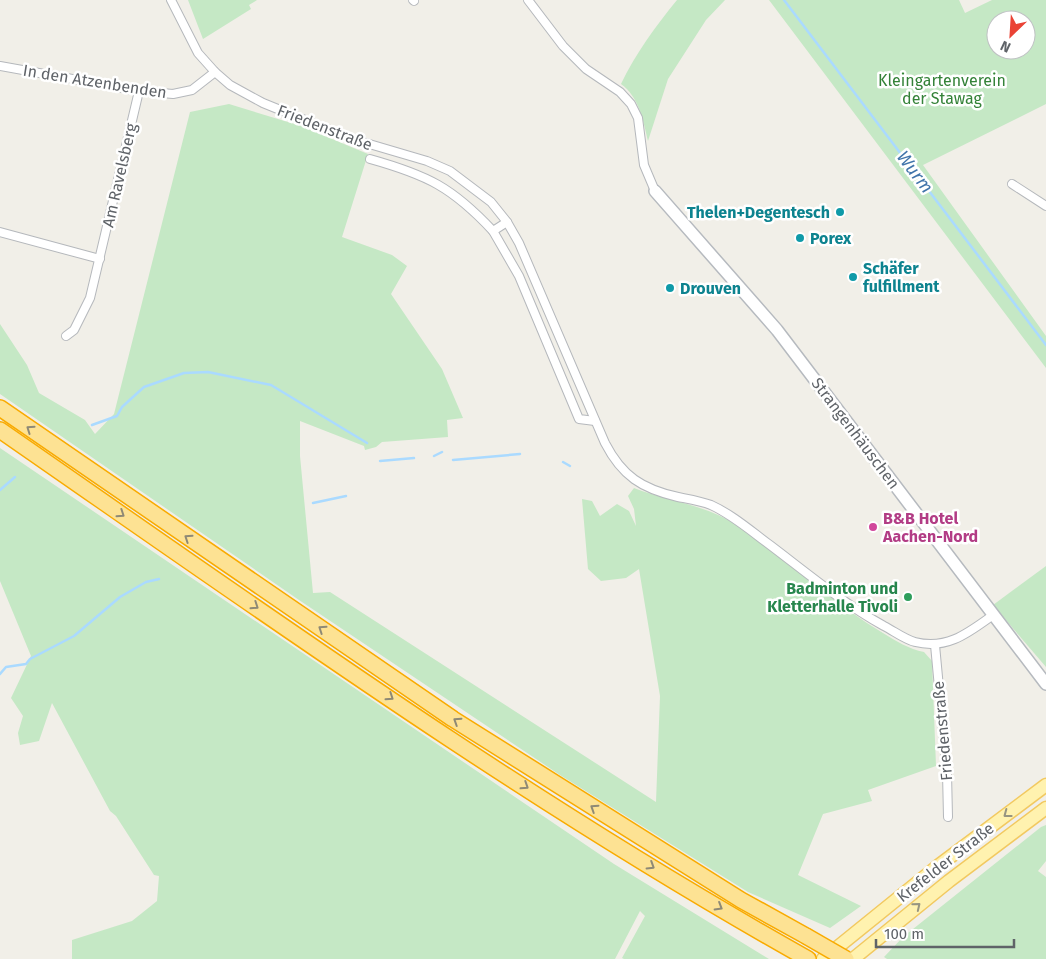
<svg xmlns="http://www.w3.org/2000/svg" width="1046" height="959" viewBox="0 0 1046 959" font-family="'Fira Sans',sans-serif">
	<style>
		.green { fill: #c5e8c5; fill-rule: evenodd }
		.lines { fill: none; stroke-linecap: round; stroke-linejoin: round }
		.stream { stroke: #aadaff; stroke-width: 2.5 }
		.street-casing { stroke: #b5b8bc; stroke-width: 10 }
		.secondary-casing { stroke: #b6babf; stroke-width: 14 }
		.primary-casing { stroke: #f2c960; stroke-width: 15 }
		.highway-casing { stroke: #f9ab00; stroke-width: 18 }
		.street { stroke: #fff; stroke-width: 8 }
		.secondary { stroke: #fff; stroke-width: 11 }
		.primary { stroke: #fff2af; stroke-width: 12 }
		.highway { stroke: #fde293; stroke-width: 15 }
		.highway-bridge-casing { stroke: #f9ab00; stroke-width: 18; stroke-linecap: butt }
		.highway-bridge { stroke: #fde293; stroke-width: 15 }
		.oneway { stroke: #8e8975 }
		.oneway2 { stroke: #979581 }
		.culture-dot { fill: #0f9aa8; stroke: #fff; stroke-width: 2 }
		.hotel-dot { fill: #d1479c; stroke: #fff; stroke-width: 2 }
		.leisure-dot { fill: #2e9e5b; stroke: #fff; stroke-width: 2 }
		.labels { text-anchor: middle; stroke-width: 5; stroke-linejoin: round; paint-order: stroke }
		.park-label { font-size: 16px; fill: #348238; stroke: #fff }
		.street-label { font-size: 16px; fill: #5f6368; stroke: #fff }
		.culture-label { font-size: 16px; font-weight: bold; fill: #0d838f; stroke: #fff; text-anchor: start }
		.hotel-label { font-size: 16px; font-weight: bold; fill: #b23c85; stroke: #fff; text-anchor: start }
		.leisure-label { font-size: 16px; font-weight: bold; fill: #27864d; stroke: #fff; text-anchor: end }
		.water-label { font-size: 18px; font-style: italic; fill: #4174aa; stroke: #fff }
	</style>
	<rect width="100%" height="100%" fill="#f1efe8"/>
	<g class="green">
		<polygon points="188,0 257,0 249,5 251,9 203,39"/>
		<path d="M677,0H725L706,20L668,79L648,141C643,120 639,97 621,84C636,53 655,27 677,0Z"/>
		<path d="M769,0H959L965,13L992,0H1046V104L923,165L1046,336V368ZM996,20H1026V50H996Z"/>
		<path d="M229,104L301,126L368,154L342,237L392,255L407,266L391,294L442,369L463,418L447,420L448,437L382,442L376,447L365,450L364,446L300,421V456L313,593L330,592L656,802L660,696L639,569L626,578L601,581L588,569L582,499L592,501L600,516L617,504L629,511L636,526L634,509L628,496L634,488C667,501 706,505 735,524C786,558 830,601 883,633C896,641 909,649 924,652L932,661L936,766L868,790L872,801L823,814L798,875L861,906L830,928L748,892L560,775L299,600L0,394V324L27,365L39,393L85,420L95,434L114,414L190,112Z"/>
		<polygon points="0,448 614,864 769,959 624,959 622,958 645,916 640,911 615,959 72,959 72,940 132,921 157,901 159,876 154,875 116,816 110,811 52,703 39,741 20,745 18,733 23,716 11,698 31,656 0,581"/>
		<polygon points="1046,566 1046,667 993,605"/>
		<polygon points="1046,825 1046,861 1038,871 1046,877 1046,959 887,959 884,957 903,937 1041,827"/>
	</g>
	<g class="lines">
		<g class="stream">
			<polyline points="784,0 1046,345"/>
			<polyline points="92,425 117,416 122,407 144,387 184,373 208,372 271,385 367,443"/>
			<polyline points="434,456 442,452"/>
			<polyline points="453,460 520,454"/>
			<polyline points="380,461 414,458"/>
			<polyline points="563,462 570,466"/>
			<polyline points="0,490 15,477"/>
			<polyline points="313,503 346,496"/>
			<polyline points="0,674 6,667 26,664 30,659 74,636 120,597 146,582 159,579"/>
		</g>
		<g class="street-casing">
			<g id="street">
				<path d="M171,0L198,53L215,72L230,85L263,103L349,138L427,161L450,171L491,202L507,222L519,243L605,443C622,476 642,489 678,497C688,499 701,501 711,505C733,515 751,531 770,545C807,573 844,604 884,626C894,631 904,639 915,642C947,650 968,633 993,615"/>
				<polyline points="413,0 414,1"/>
				<polyline points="528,0 563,46 586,69 620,92 631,104 638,118 644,165 655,191"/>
				<polyline points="0,66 139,91 173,94 192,90 215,72"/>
				<path d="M370,159C427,175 452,187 493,231"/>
				<polyline points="1012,184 1046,206"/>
				<polyline points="507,222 493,231 519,276 579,419 595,421"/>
				<polyline points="0,232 100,259"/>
				<polyline points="66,336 74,330 90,298 139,91"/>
				<polyline points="935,645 947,773 948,817"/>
			</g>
		</g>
		<g class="secondary-casing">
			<polyline id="secondary" points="655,191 777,330 1046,684"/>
		</g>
		<g class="primary-casing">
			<g id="primary">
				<polyline points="823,959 938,866 1046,785"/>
				<polyline points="853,959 949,881 1046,808"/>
			</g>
		</g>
		<g class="highway-casing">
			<g id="highway">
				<polyline points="0,408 453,719 741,900 806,936"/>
				<path d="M0,430C264,613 527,802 808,959"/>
			</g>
		</g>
		<use href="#street" class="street"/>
		<use href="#secondary" class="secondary"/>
		<use href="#primary" class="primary"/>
		<use href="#highway" class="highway"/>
		<g class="highway-bridge-casing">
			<polyline id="highway-bridge" points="806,936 846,959"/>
		</g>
		<use href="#highway-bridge" class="highway-bridge"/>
	</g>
	<defs><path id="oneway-chevron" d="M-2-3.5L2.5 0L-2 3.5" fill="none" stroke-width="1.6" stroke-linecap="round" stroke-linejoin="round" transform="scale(1.25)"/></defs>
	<g class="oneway">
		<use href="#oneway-chevron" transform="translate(30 429) rotate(-145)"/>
		<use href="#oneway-chevron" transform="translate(121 514) rotate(34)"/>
		<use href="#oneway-chevron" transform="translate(188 538) rotate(-146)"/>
		<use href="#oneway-chevron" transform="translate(255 606) rotate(34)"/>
		<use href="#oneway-chevron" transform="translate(322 629) rotate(-146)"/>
		<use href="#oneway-chevron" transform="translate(390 697) rotate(34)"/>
		<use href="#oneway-chevron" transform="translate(457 721) rotate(-147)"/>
		<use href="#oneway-chevron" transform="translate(525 786) rotate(33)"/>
		<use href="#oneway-chevron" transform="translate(594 808) rotate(-147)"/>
		<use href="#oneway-chevron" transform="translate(651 866) rotate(32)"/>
		<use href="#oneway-chevron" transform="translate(719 907) rotate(31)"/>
	</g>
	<g class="oneway2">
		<use href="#oneway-chevron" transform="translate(1007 814) rotate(143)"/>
		<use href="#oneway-chevron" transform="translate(917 906) rotate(-39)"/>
	</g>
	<g class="culture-dot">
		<circle cx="840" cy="212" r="5"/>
		<circle cx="800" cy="238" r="5"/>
		<circle cx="853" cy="277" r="5"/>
		<circle cx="670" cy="288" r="5"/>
	</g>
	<circle class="hotel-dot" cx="873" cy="527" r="5"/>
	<circle class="leisure-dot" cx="908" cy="597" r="5"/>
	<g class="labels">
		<g class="park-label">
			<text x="942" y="86">Kleingartenverein<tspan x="942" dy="18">der Stawag</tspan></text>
		</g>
		<g class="street-label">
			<text transform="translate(95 81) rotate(9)" y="6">In den Atzenbenden</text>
			<text transform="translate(325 127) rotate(21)" y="6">Friedenstraße</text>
			<text transform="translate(119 175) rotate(-77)" y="6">Am Ravelsberg</text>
			<text transform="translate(856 433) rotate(53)" y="6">Strangenhäuschen</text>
			<text transform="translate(942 731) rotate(-95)" y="6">Friedenstraße</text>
			<text transform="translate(945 862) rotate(-38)" y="6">Krefelder Straße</text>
		</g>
		<g class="culture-label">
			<text x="830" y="218" text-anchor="end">Thelen+Degentesch</text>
			<text x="810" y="244">Porex</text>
			<text x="863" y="274">Schäfer<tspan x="863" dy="18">fulfillment</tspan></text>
			<text x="680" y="294">Drouven</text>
		</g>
		<g class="hotel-label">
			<text x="883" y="524">B&amp;B Hotel<tspan x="883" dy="18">Aachen-Nord</tspan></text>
		</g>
		<g class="leisure-label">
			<text x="898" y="594">Badminton und<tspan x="898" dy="18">Kletterhalle Tivoli</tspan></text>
		</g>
		<g class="water-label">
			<text transform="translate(915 172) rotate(53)" y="6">Wurm</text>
		</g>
	</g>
	<g transform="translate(1011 35) rotate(205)"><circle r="24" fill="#ffffff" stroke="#bfc1c3"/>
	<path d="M0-4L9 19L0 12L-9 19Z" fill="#ea4335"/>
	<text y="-8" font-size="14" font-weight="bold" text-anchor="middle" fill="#5f6368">N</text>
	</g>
	<path d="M876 939v8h138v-8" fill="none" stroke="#5f6368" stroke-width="2.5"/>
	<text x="884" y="939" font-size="15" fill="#5f6368" stroke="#ffffff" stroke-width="4" paint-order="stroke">100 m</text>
</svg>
